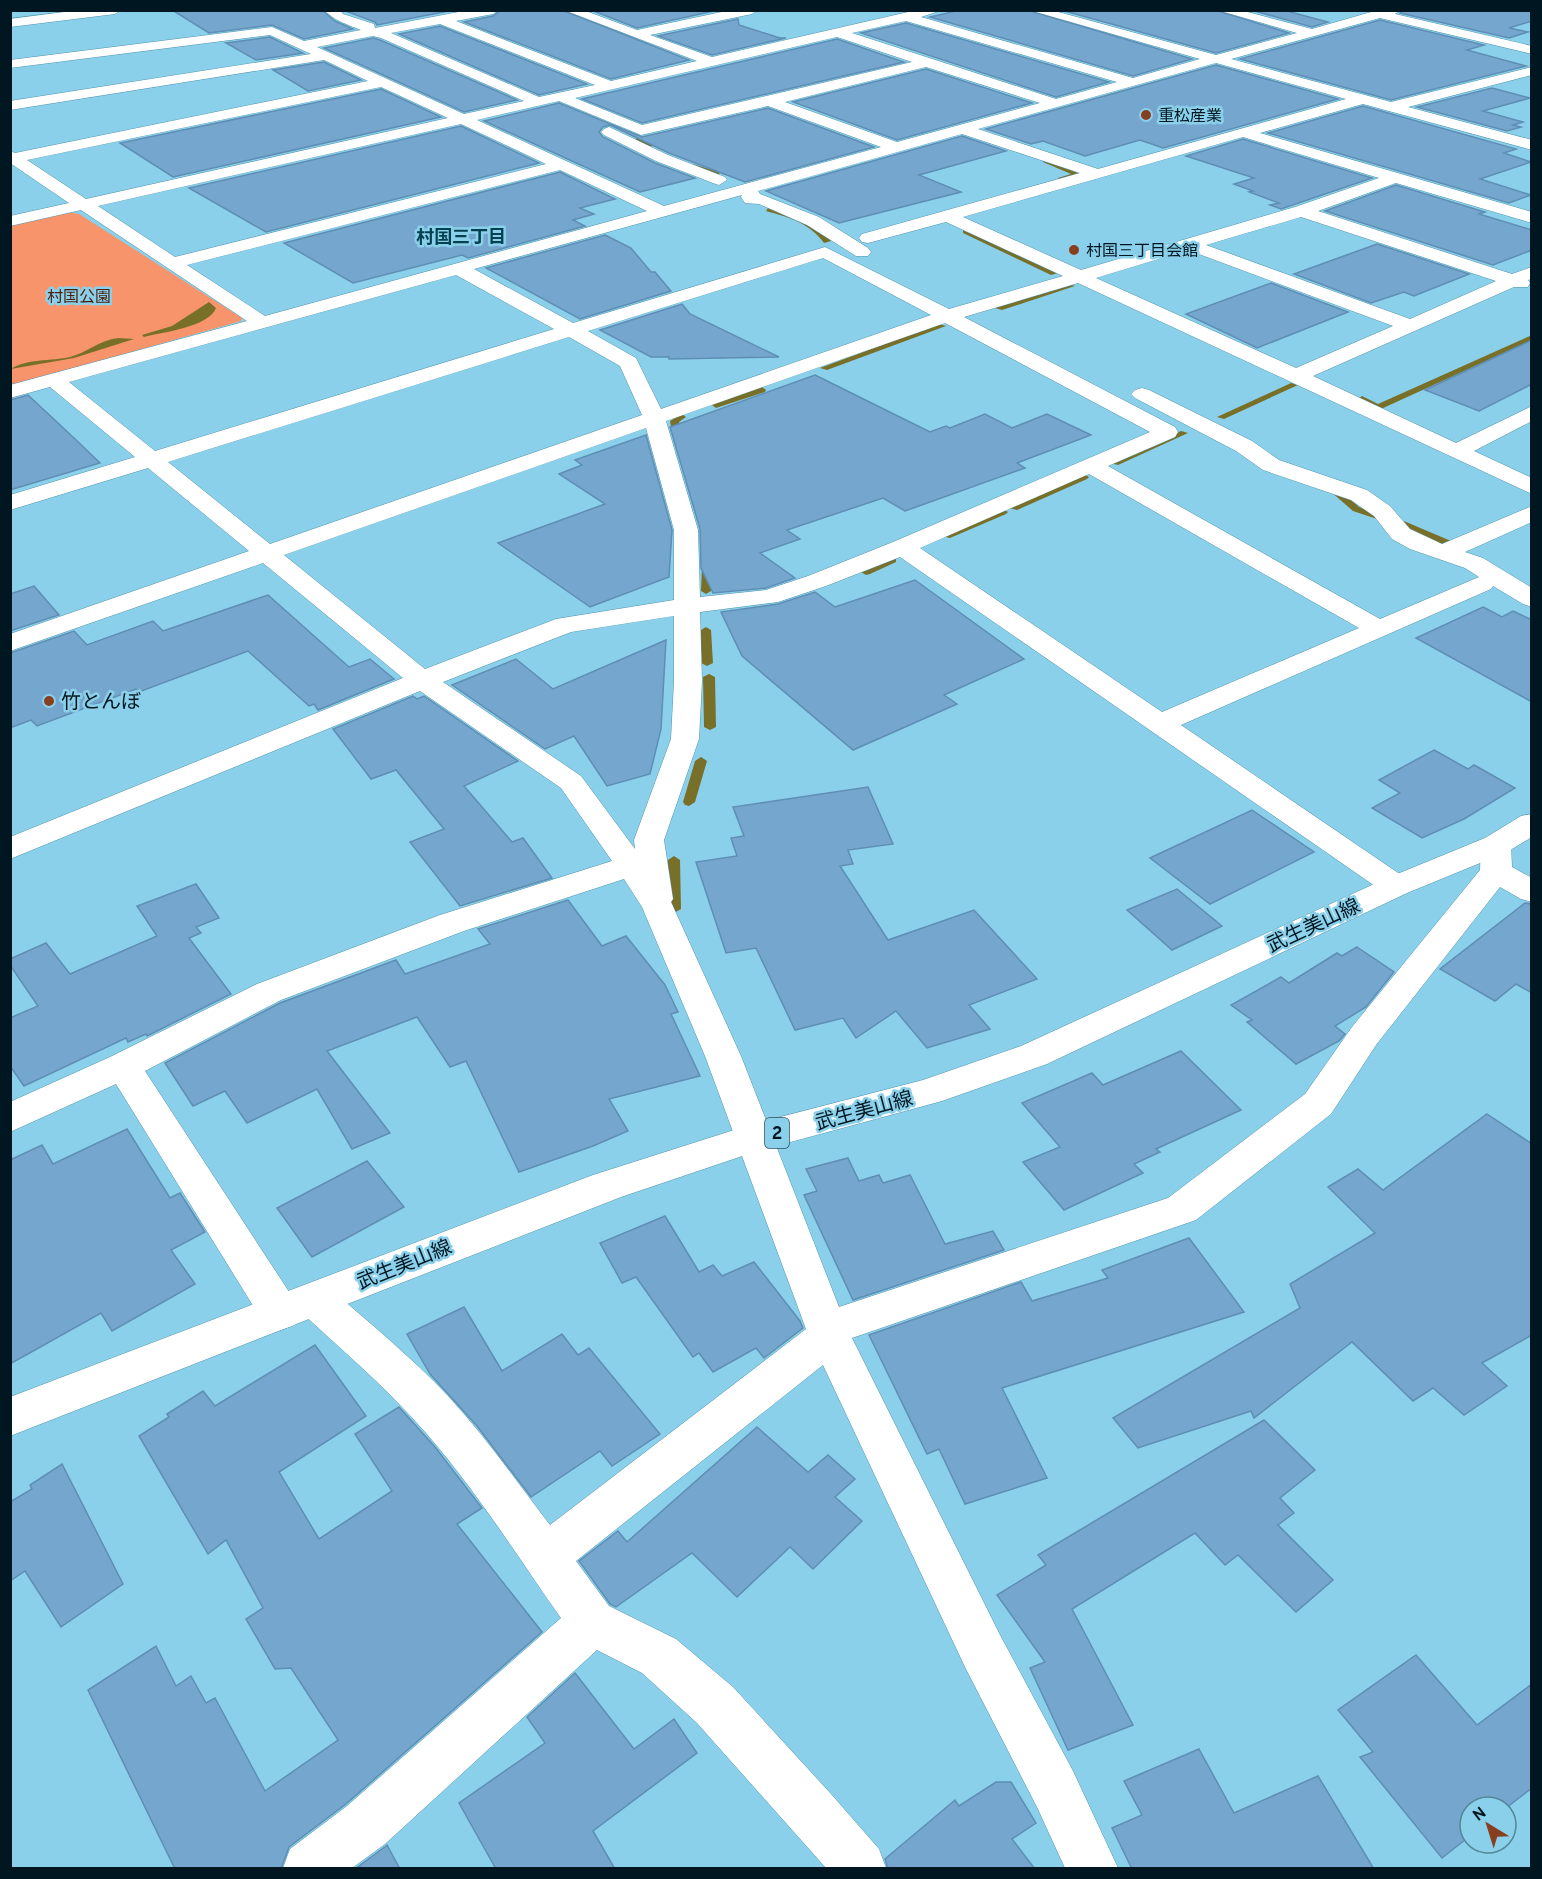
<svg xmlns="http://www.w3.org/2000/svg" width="1542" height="1879" viewBox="0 0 1542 1879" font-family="Overpass,'Noto Sans JP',sans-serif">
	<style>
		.green { fill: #f7946b }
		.water { fill: #787028 }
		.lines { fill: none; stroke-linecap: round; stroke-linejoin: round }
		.stream { fill: #787028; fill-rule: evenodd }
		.building { fill: #75a6cd; stroke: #5e8eb4; stroke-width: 1.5 }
		.minor-casing { stroke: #5195ad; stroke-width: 1 }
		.major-casing { stroke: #5195ad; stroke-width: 1 }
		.minor { fill: #fff; fill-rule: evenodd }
		.major { fill: #fff; fill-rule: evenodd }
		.poi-dot { fill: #873f1f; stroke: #8bd0ea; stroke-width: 2 }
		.labels { text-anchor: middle; stroke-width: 5; stroke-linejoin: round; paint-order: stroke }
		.far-poi-label { font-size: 16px; fill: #001620; stroke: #8bd0ea; text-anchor: start }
		.far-park-label { font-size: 16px; fill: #4a1e09; stroke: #8bd0ea }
		.far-neighbourhood-label { font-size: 18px; font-weight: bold; fill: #054051; stroke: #8bd0ea }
		.shield { fill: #8bd0ea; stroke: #2a4e5d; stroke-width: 1.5 }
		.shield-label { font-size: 18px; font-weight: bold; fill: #001620 }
		.poi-label { font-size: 20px; fill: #001620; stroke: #8bd0ea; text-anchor: start }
		.street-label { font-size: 20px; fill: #001620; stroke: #8bd0ea }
	</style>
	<rect width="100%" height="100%" fill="#8bd0ea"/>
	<polygon class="green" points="68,212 79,214 242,318 241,321 11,386 11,224"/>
	<g class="water">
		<path d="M209,302L216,308C209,327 163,332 144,337L142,335L172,326Z"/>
		<path d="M118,338L134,339L74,358L11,369C25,359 52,361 70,357C86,353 100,340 118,338Z"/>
	</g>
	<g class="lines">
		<g class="stream">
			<polygon points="637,137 652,145 653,146 648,147 635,140"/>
			<polygon points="1043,160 1047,160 1080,174 1058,180 1058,178 1071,174 1043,162"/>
			<polygon points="693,164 719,172 720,173 717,175 691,167"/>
			<path d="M768,208C793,214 815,220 831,241L824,243C810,223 788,217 766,211Z"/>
			<polygon points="966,229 1057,271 1058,273 1051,275 963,233 963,229"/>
			<polygon points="1068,284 1075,286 1002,310 995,308"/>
			<polygon points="939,324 946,326 827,370 820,368"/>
			<polygon points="1532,335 1532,340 1381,409 1375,409 1358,399 1362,396 1378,404"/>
			<polygon points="1291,383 1298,385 1224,419 1217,417"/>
			<polygon points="762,387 766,390 765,392 716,408 712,405"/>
			<polygon points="682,414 686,417 679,422 684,442 679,445 674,442 670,421"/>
			<polygon points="1181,431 1188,433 1118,465 1110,463"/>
			<polygon points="1084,474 1089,477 1087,479 1017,510 1009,508"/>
			<polygon points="1330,487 1336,487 1359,507 1382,516 1377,519 1353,511 1330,491"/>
			<polygon points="1003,509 1008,512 1006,514 950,538 942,536"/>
			<polygon points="1392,516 1451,541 1452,543 1447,546 1443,545 1389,521 1389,517"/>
			<polygon points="892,557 896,558 896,562 870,574 866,575 861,572"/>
			<polygon points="707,564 712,567 711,591 706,594 701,591 702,567"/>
			<polygon points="706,627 711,630 713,663 707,666 701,663 701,630"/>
			<polygon points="709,674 715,677 716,727 710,730 704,727 703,677"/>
			<polygon points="701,757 707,761 695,802 689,806 685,805 683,802 695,761"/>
			<polygon points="674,856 680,860 681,909 674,913 667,909 668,860"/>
		</g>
	</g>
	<g class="building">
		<polygon points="172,10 322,10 335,21 353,29 304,39 272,25 209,33"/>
		<polygon points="343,10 454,10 377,25 375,22"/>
		<polygon points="501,10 562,10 689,60 611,79 464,22 493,16"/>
		<polygon points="591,10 718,10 637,28"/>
		<polygon points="960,10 1027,10 1192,59 1133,76 930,17"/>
		<polygon points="1061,10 1215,10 1289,33 1216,53"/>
		<polygon points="1251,10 1283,10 1328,22 1312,27"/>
		<polygon points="1402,10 1532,10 1532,21 1509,28 1528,32 1509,38 1400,13"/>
		<polygon points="738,19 739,25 780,38 786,38 712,55 658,36"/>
		<polygon points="1380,20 1484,45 1467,50 1526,66 1391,100 1240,59"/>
		<polygon points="906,23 1109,82 1056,97 861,33"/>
		<polygon points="440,26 587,84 539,95 399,34"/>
		<polygon points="270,37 303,53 256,60 226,43"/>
		<polygon points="373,38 380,40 517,100 464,112 324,48"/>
		<polygon points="837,39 904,62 642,123 582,99"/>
		<polygon points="324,62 361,80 308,91 273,70"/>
		<polygon points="1216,65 1338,99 1163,148 1140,140 1085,156 1043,141 1031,144 986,129"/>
		<polygon points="926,69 1032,103 897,140 793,102"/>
		<polygon points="1492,88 1530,98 1483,111 1523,122 1513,125 1521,127 1507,131 1417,107"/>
		<polygon points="381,89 441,117 173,177 120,143"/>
		<polygon points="559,103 642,137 768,108 874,147 745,182 669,153 610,125 603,127 599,132 603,137 655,163 695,178 640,192 484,121"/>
		<polygon points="1363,106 1516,149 1504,153 1531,162 1480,179 1531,195 1509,203 1268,133"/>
		<polygon points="461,126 539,163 266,232 189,188"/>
		<polygon points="962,136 1006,151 919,175 961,192 839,223 766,191"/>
		<polygon points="1243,139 1372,178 1281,209 1270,205 1279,203 1249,192 1253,191 1234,184 1254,178 1186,156"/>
		<polygon points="560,172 615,199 580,208 594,214 573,220 585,226 468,258 462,255 353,283 284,243"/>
		<polygon points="1396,185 1485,212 1479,214 1532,230 1532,250 1493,265 1325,211"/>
		<polygon points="605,235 631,248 651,272 655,272 671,291 580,319 486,268"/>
		<polygon points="1377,244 1469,274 1414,296 1404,292 1371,303 1294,274"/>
		<polygon points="1271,283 1348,312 1257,348 1186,314"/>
		<polygon points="682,304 690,314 779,357 669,359 669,357 651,357 600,330"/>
		<polygon points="1532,340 1532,384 1479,411 1425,390"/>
		<polygon points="815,375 930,432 946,426 950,428 985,414 1012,428 1047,414 1091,435 1017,463 1025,468 905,511 883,498 787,530 800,539 760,553 795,578 766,588 713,593 701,568 700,529 670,427"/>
		<polygon points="28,395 74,438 100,463 10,490 10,400"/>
		<polygon points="646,435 672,530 669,577 590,607 498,543 605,504 559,474 582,465 575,460"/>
		<polygon points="915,580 1024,659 944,695 957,704 853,750 742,656 721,612 778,604 815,592 835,607"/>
		<polygon points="34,586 59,615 10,631 10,594"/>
		<polygon points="268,595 349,667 370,659 394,679 318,710 314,704 309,706 248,651 139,692 136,689 37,726 31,720 10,728 10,653 74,631 87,645 153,621 163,631"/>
		<polygon points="1483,607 1502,617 1513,611 1532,620 1532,702 1416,638"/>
		<polygon points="666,640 661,729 650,774 607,786 574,736 545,749 452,685 516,659 553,689"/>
		<polygon points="413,696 417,699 424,696 518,761 464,786 512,842 523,838 552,878 460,906 410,842 444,829 396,770 371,779 333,729"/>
		<polygon points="1434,750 1468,769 1474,765 1515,788 1464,819 1422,838 1372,808 1400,793 1379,780"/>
		<polygon points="868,787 893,844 848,850 853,864 840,866 888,940 974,910 1037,979 969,1005 990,1029 927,1048 896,1011 856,1038 843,1018 795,1030 756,948 726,953 696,862 737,856 731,838 744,836 733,807"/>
		<polygon points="1252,810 1314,852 1210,904 1150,858"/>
		<polygon points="196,884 219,918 196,927 201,933 189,938 231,994 147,1036 146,1034 128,1042 126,1038 24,1086 10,1066 10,1018 38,1006 10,965 10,959 46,943 70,974 157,936 137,906"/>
		<polygon points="1177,889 1222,926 1172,950 1127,910"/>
		<polygon points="568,900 602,946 626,936 665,985 678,1012 671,1014 700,1076 609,1099 628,1131 593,1146 519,1172 466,1061 450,1067 417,1017 327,1051 390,1133 352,1149 317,1089 247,1123 225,1091 193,1106 165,1063 280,1003 396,960 405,974 490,944 478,929"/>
		<polygon points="1525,903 1532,904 1532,993 1516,984 1495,1001 1440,969"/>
		<polygon points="1357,947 1394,972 1366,1007 1335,1026 1345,1034 1339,1041 1296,1064 1247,1022 1252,1020 1231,1005 1281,977 1289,983 1337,953 1342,956"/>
		<polygon points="1181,1051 1241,1110 1156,1149 1160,1152 1134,1164 1143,1173 1064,1210 1023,1162 1060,1147 1022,1103 1092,1073 1103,1085"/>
		<polygon points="1487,1114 1532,1144 1532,1335 1482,1363 1507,1386 1464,1415 1433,1388 1413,1401 1352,1342 1254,1418 1251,1411 1138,1448 1113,1418 1300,1308 1290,1284 1375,1233 1328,1187 1358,1169 1383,1190"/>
		<polygon points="127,1129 170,1198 180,1193 205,1232 171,1250 195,1284 112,1331 101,1313 10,1364 10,1160 42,1145 53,1164"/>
		<polygon points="848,1158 859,1181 879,1175 883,1183 910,1175 945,1244 993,1231 1004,1250 853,1300 804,1195 817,1191 806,1169"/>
		<polygon points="367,1161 404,1207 312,1257 277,1208"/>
		<polygon points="665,1216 699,1272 713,1265 722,1276 754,1262 800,1321 803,1328 764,1358 756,1348 713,1372 699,1353 693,1357 636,1277 622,1283 600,1243"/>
		<polygon points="1189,1238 1244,1312 1002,1388 1047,1478 965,1504 939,1449 927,1454 869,1335 1021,1282 1032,1301 1108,1278 1102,1270"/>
		<polygon points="464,1307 502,1371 562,1334 578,1355 589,1348 660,1434 612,1466 600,1451 531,1497 477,1426 430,1374 407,1334"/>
		<polygon points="315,1345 366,1416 279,1472 319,1539 392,1491 355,1434 399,1407 435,1447 482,1508 457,1524 542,1632 346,1804 289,1847 281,1869 175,1869 88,1690 156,1646 176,1686 191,1676 206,1703 215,1698 265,1791 338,1740 291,1668 275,1669 246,1619 263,1608 226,1540 208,1554 139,1436 169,1417 167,1414 203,1391 215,1406"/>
		<polygon points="1264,1420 1315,1470 1280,1498 1294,1513 1278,1525 1333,1580 1296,1612 1238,1555 1225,1565 1195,1533 1072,1609 1133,1725 1068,1750 1030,1668 1045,1662 997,1595 1046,1565 1038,1555"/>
		<polygon points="757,1427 808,1472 828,1455 855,1479 835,1497 862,1521 813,1569 790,1547 737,1597 692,1553 616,1607 610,1604 579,1561 618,1531 627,1542"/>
		<polygon points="62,1464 123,1584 61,1627 25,1571 10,1581 10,1502 32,1489 30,1485"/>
		<polygon points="1416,1655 1477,1725 1532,1684 1532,1788 1506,1808 1470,1807 1470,1836 1442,1858 1360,1757 1373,1752 1338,1710"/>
		<polygon points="575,1673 634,1749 674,1719 697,1753 593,1831 615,1869 496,1869 459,1803 545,1743 527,1717"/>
		<polygon points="1199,1749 1234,1813 1318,1776 1374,1869 1132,1869 1112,1828 1142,1815 1124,1781"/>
		<polygon points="996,1782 1011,1782 1036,1823 1012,1839 1035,1869 888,1869 885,1859 955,1800 959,1806"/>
		<polygon points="387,1845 400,1869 355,1869 386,1846"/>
	</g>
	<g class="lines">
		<g class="minor-casing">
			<g id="minor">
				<polygon points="80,10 121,10 115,14 10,27 10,19"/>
				<path d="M324,10H340L343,14L374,24L375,28L469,10H499L493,14L456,21L611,81L697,61L564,10H583L637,30L731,10H758L752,14L650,35L712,57L917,10H942L921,17L1133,78L1200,59L1029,10H1051L1216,55L1297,33L1217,10H1240L1312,29L1378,10H1400L1395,14L1532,46V54L1380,18L1231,59L1391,102L1532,67V75L1408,107L1532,140V150L1363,104L1260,133L1532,212V223L1396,183L1318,211L1512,274L1532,267V279L1528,280L1530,283L1528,287H1514L1313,376L1456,443L1532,406V421L1474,451L1532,478V494L1078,283L964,317L1175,427L1178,432L1175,437L1108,466L1380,619L1479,577L1465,568L1410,549L1392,539L1374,516L1351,500L1263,470L1236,451L1135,398L1131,394L1135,390L1142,388L1149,390L1252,441L1279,460L1367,490L1390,506L1410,529L1442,544L1532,506V522L1465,552L1483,558L1532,588V607L1523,604L1493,586L1491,589L1181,725L1407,879L1412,886L1407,893L1396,896L1385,893L900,557L826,586L778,602L700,612L702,681L699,739L664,840L673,899L671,902L741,1056L839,1307L1168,1198L1305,1094L1352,1027L1480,870L1481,845L1485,838L1496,835L1507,838L1511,845L1512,867L1532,878V902L1521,899L1500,887L1376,1045L1331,1114L1196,1220L852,1338L1000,1635L1073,1771L1118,1868H1065L1037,1807L966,1669L823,1365L576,1561L609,1606L676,1639L733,1687L831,1794L879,1849L886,1868H826L697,1723L642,1673L597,1650L385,1844L352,1868H283L290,1849L347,1806L561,1618C515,1553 471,1482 417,1423C381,1383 340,1348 301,1312L295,1300L301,1288L315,1283L329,1288C370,1323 411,1357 448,1396C485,1436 517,1482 550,1525L806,1329L705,1056L642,907L624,879L464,931L281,1000L145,1071L295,1301L301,1313L295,1325L280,1330L265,1325L116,1084L10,1132V1102L110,1057L257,984L440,915L612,861L561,788L420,691L10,859V837L403,678L263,563L10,651V634L249,551L148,468L10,510V495L135,457L50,387L10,398V385L247,321L81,210L10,226V216L69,203L10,163V151L15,153L368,81L324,60L10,110V101L311,54L270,35L10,68V60L272,27L304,41L361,30C348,25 334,20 324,10ZM906,21L1117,82L1056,99L852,33ZM440,24L595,85L539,97L391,33ZM373,36L381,38L524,101L464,114L317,47ZM837,37L912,62L642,125L575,98ZM1216,63L1346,99L1098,169L978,129ZM926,67L1040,103L897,142L785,102ZM381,87L448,118L86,199L27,160ZM559,101L641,135L768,106L881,147L664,206L477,120ZM461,124L546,164L175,257L98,206ZM962,134L1080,173L862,234L859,238L862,242L868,243L946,222L1063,276L949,309L825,247L573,323L474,269L742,195L741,197L745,203L759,204L807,225L856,256H868L871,252L868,248L819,217L760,194L758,191ZM1243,137L1379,178L1295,207L1081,270L963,217ZM560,170L647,211L265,316L187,265ZM1301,217L1496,281L1410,319L1206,245ZM1188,250L1393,326L1296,368L1096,278ZM823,258L931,315L661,409L636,358L588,331ZM456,275L554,329L155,451L69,382ZM945,323L1150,432L893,542L808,576L766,590L700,597L698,530L666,421ZM569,337L620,366L642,415L270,544L168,462ZM646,428L674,530V600L556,619L425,669L284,555ZM1089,474L1359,628L1162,712L920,548ZM674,616V681L671,739L634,840L635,849L581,776L443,682L571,632Z"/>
				<polygon points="609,127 668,155 725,177 727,180 719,185 713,183 656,161 604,135 601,132 604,129"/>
			</g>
		</g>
		<g class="major-casing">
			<polygon id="major" points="1532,814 1532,837 1507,852 1407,893 1047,1064 942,1101 757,1151 621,1197 10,1436 10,1397 593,1175 753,1124 923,1080 1021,1046 1385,879 1485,838 1521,816"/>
		</g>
		<use href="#minor" class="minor"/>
		<use href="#major" class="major"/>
	</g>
	<g class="poi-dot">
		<circle cx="1146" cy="115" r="6"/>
		<circle cx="1074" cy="250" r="6"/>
		<circle cx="49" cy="701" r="6"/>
	</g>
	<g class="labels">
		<g class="far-poi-label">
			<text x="1158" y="121">重松産業</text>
			<text x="1086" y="256">村国三丁目会館</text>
		</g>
		<g class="far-park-label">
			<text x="79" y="302">村国公園</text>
		</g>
		<g class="far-neighbourhood-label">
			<text x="461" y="243">村国三丁目</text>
		</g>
		<rect class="shield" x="765" y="1118" width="24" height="30" rx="4.5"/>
		<g class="shield-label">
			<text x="777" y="1139">2</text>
		</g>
		<g class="poi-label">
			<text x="61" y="708">竹とんぼ</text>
		</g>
		<g class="street-label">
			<text transform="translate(1313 925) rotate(-25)" y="7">武生美山線</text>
			<text transform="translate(864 1110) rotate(-15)" y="7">武生美山線</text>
			<text transform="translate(404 1264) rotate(-22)" y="7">武生美山線</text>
		</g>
	</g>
	<rect width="1542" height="1879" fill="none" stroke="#001620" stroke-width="24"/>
	<g transform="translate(1488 1825) rotate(322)"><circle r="28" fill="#8bd0ea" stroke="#538699" stroke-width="1.5"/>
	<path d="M0-4.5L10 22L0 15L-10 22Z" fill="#873f1f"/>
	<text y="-9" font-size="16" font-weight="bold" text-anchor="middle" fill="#001620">N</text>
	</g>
</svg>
